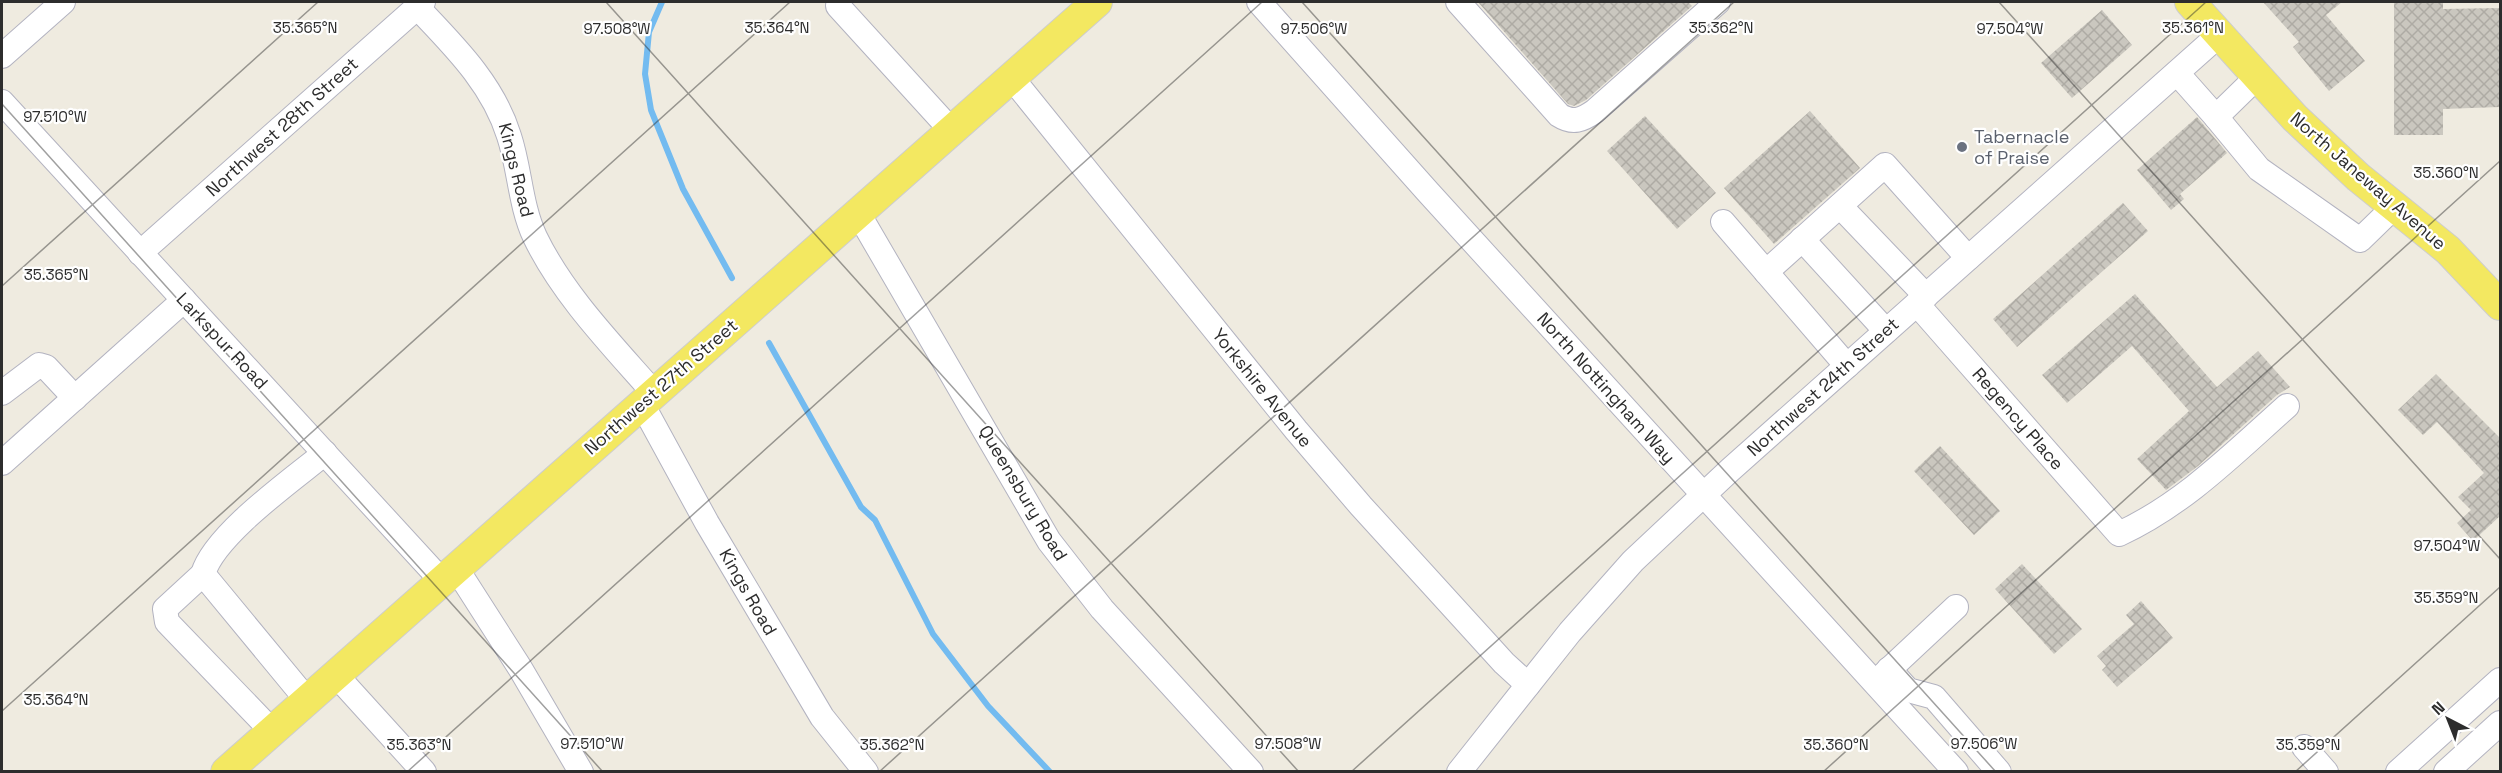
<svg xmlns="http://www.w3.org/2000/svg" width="2502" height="773" viewBox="0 0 2502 773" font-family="'Space Grotesk',sans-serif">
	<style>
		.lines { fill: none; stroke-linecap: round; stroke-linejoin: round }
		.stream { stroke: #73bbf0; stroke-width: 6 }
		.building { fill: url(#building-cross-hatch) }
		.minor-casing { stroke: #b3b3c0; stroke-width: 26 }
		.major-casing { stroke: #cdcdcd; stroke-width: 32 }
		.minor { stroke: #fff; stroke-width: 24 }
		.major { stroke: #f3e861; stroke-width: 30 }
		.ticks { fill: none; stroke: #2d2d2d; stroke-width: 1.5; stroke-opacity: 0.45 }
		.worship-dot { fill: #6b7280; stroke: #fff; stroke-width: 2 }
		.labels { text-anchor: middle; stroke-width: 4.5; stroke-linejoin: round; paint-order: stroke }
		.street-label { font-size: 18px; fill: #2d2d2d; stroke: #fff }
		.worship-label { font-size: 18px; fill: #5b616d; stroke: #fff; text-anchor: start }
		.ticks-label { font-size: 15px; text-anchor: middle; fill: #2d2d2d; stroke: #fff; stroke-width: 4.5; stroke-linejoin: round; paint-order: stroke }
	</style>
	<defs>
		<pattern id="building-cross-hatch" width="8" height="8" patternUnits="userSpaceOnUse" patternTransform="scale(1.5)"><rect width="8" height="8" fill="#cac7bf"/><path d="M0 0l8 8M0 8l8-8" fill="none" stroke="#aeaba4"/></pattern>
	</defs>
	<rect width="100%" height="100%" fill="#efebe0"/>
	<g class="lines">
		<g class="stream">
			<polyline points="662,2 649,32 645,74 651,110 683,189 732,278"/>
			<polyline points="769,343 861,507 875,520 933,634 988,706 1050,772"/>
		</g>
	</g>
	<g class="building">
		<polygon points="1478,2 1688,2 1692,6 1586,100 1574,106 1568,104"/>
		<polygon points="2263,2 2342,2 2326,15 2365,61 2329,91 2293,47 2299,42"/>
		<polygon points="2394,2 2443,2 2443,9 2500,8 2500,107 2443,109 2443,135 2394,135"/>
		<polygon points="2102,10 2132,45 2072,98 2041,63"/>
		<polygon points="1810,111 1860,168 1774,244 1724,188"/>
		<polygon points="1645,116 1716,193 1677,229 1607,151"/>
		<polygon points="2197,117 2227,153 2180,194 2184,199 2171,210 2137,170"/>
		<polygon points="2123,203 2148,231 2017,347 1993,319"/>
		<polygon points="2135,294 2217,387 2258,351 2290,387 2277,395 2198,466 2166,490 2137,459 2189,411 2132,346 2067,403 2042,375"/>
		<polygon points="2436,374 2500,438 2500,516 2473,541 2457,523 2471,510 2458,497 2484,473 2437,422 2423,435 2398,410"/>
		<polygon points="1940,446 2000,511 1974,535 1914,471"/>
		<polygon points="2022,564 2082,629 2054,654 1995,589"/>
		<polygon points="2141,601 2173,638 2117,687 2102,670 2106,666 2097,656 2134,624 2126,615"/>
	</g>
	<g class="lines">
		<g class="minor-casing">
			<g id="minor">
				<polyline points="1259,2 1428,192 1956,772"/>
				<path d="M1458,2L1559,115C1573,124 1582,120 1595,111L1718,2"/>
				<polyline points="838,6 951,130"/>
				<path d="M417,7C454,46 493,84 509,136C520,169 520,205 535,237C563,295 612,345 654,393"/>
				<polyline points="2,56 63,2"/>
				<polyline points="2177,73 2216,117 2257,77"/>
				<polyline points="1011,77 1296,430 1361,506 1504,663 1528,685"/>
				<polyline points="2,102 442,581"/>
				<polyline points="2216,117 2259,169 2360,240 2395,206"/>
				<polyline points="1840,206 1926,296"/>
				<polyline points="858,213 1049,541 1102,609 1251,772"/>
				<polyline points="1723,222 1847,366"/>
				<polyline points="1802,239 1886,331"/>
				<polyline points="140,253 423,2"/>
				<polyline points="1766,272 1885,165 1968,258"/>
				<path d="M1917,304L2119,534C2184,504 2233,454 2287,406"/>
				<polyline points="2,393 39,365 46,367 75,398"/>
				<polyline points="642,404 707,523 822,717 866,772"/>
				<polyline points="2,463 184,300"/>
				<polyline points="456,568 520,668 581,772"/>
				<path d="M203,574C214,535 292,480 325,453"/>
				<polyline points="1889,669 1908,690 1934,697 1999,772"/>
				<polyline points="335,674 424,772"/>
				<polyline points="1879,679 1956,607"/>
				<polyline points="272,731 167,622 165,609 203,574 307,700"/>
				<polyline points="2304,747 2326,772"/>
				<polyline points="1459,772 1570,632 1633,561 1730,470 2219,35"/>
				<polyline points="2398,772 2500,680"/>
				<polyline points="2446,772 2500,723"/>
			</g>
		</g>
		<g class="major-casing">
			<g id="major">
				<polyline points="2190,2 2295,118 2358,177 2448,250 2500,305"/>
				<polyline points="226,772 1097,2"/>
			</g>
		</g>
		<use href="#minor" class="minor"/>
		<use href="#major" class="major"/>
	</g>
	<path class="ticks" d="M606,2L1299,772M1302,2L1996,772M1999,2L2500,559M2,104L603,772M2,286L318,2M2,711L790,2M407,772L1262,2M879,772L1734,2M1351,772L2206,2M1823,772L2500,161M2295,772L2500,587"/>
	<circle class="worship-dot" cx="1962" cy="147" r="6"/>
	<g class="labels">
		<g class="street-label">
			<text transform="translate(282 127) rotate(-42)" y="6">Northwest 28th Street</text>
			<text transform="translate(516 170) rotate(76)" y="6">Kings Road</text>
			<text transform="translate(2368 181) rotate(41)" y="6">North Janeway Avenue</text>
			<text transform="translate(222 341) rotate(47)" y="6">Larkspur Road</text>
			<text transform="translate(661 387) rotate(-41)" y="6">Northwest 27th Street</text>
			<text transform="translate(1823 387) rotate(-42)" y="6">Northwest 24th Street</text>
			<text transform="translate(1262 388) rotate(51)" y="6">Yorkshire Avenue</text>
			<text transform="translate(1606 388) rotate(48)" y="6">North Nottingham Way</text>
			<text transform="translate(2018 419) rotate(49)" y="6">Regency Place</text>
			<text transform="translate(1023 493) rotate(59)" y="6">Queensbury Road</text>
			<text transform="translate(748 592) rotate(60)" y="6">Kings Road</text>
		</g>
		<g class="worship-label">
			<text x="1974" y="143">Tabernacle<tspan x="1974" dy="21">of Praise</tspan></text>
		</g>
	</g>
	<g class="ticks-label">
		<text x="777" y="33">35.364°N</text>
		<text x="305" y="33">35.365°N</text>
		<text x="1721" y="33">35.362°N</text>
		<text x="2193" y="33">35.361°N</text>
		<text x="2010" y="34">97.504°W</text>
		<text x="617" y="34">97.508°W</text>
		<text x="1314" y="34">97.506°W</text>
		<text x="55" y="122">97.510°W</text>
		<text x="2446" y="178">35.360°N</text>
		<text x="56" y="280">35.365°N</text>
		<text x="2447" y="551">97.504°W</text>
		<text x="2446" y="603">35.359°N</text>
		<text x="56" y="705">35.364°N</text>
		<text x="592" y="749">97.510°W</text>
		<text x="1288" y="749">97.508°W</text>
		<text x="1984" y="749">97.506°W</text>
		<text x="419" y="750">35.363°N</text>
		<text x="892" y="750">35.362°N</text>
		<text x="1836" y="750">35.360°N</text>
		<text x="2308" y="750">35.359°N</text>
	</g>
	<rect width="2502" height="773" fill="none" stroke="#2d2d2d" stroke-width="6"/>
	<g transform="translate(2448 719) rotate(318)" stroke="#ffffff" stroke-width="4.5" paint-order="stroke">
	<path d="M0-4.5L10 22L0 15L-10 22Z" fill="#2d2d2d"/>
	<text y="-9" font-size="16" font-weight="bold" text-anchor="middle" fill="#2d2d2d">N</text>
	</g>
</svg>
